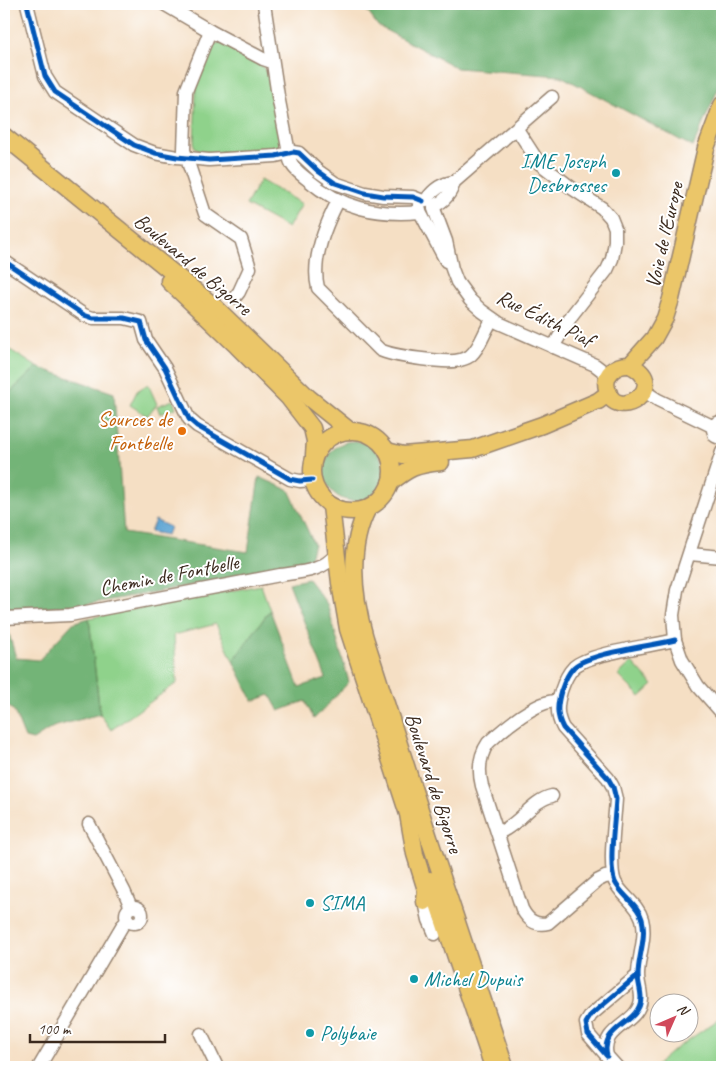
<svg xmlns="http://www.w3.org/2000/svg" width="726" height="1071" viewBox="0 0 726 1071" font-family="Caveat,sans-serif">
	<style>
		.green { fill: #8fd28b; stroke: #657e54 }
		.forest { fill: #73b477; stroke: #576f4a }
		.water { fill: #5da4d3; stroke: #4c6778 }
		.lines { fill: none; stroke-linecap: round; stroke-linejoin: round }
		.minor-casing { stroke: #988471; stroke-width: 15 }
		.major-casing { stroke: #988471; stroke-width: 19 }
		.minor { stroke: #fff; stroke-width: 12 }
		.major { stroke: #ebc669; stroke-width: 16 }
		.cycleway-casing { stroke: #fff; stroke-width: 8 }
		.cycleway { stroke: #0057b8; stroke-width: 5 }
		.culture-dot { fill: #0f9aa8; stroke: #fff; stroke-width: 2 }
		.food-dot { fill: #e8710a; stroke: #fff; stroke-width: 2 }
		.labels { text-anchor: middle; stroke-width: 4; stroke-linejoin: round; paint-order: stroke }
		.culture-label { font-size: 21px; fill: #0d838f; stroke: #fff; text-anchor: start }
		.street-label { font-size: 21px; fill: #3b2a1e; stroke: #fff }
		.food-label { font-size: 21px; fill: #c56008; stroke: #fff; text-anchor: end }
	</style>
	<rect width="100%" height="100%" fill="#fff"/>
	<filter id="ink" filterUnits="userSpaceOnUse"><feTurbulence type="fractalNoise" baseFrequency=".02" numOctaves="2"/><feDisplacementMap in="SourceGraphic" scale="10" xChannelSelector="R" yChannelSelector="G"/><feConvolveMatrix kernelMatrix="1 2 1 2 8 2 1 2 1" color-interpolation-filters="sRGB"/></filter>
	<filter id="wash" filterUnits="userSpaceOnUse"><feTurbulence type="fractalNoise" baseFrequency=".0096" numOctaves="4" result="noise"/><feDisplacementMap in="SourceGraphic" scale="20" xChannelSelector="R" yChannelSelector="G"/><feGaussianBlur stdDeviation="1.12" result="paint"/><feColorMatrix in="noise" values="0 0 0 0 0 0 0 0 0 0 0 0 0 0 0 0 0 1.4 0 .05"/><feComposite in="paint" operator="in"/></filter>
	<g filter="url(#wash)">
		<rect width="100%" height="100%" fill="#f5dfc4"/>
		<g class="green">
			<polygon points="222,42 262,66 270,77 282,142 274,151 203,153 196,149 194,146 196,87 214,44"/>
			<polygon points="260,180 302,204 288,228 246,205"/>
			<polygon points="4,346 37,367 4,398"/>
			<polygon points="148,384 157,404 147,416 130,405 137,391"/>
			<polygon points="173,400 176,408 160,414 157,406"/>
			<polygon points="261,585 270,610 233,661 216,624 174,635 177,683 111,730 100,714 89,618"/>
			<polygon points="632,662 653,685 640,697 618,675"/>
			<polygon points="722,1017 722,1067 654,1067 674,1050"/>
		</g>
		<g class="forest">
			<polygon points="362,4 722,4 722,80 693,147 561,76 457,68 378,26"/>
			<polygon points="37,367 114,393 124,533 248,552 259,477 289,490 314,544 308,564 83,605 4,611 4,398"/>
			<circle cx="354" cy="471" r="30"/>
			<polygon points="308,579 327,604 349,682 314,719 305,701 279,711 270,695 253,701 233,661 270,610 299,687 326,678 289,583"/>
			<polygon points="89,618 100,714 53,727 33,740 25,738 14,711 4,703 4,631 8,630 16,658 39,660 73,623"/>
		</g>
		<polygon class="water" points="155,520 170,527 167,535 150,532"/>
	</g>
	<g filter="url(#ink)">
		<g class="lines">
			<g class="minor-casing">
				<g id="minor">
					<polyline points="27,4 45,76 55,92 134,145 155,153 177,157 209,160 276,156 293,152 299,153 318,171 335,183 365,193 383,196 413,197 423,201"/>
					<polyline points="164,4 210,31 263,59 272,62"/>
					<path d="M264,4L278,96L289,153C289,166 298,172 308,180C341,208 377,216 420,212"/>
					<polyline points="210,31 186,91 184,150 205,214 241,239 250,268 239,292 235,297"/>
					<polyline points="517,129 539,163 573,189 602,208 611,218 615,228 615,242 612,259 607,270 572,315 553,347"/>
					<path d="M426,200C433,190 442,183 454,182"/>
					<path d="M338,201C325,226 311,260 318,288L380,350C392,356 447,364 460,360C464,359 468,358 471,355C482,345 484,330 493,319"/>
					<polyline points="419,205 420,212 446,261"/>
					<path d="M434,206C445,201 451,194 454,182L552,97"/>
					<polyline points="434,209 446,241 452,269 457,282 470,300 482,311 499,323 595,365 608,375"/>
					<polyline points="4,261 84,315 93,318 124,318 141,322 146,340 165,368 189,419 197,426 290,479 300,481 312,480"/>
					<polyline points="644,391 658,400 714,427"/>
					<polyline points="722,421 715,424 713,430 715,436 722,439"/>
					<polyline points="722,452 677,590 673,615 675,640 682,660 698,686 722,713"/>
					<polyline points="690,554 722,557"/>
					<path d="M4,618L70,615L280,575C301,572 322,572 336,554"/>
					<path d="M558,701C538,699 503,729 488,743C479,756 478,770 482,786L522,909C528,920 535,926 548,923L597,881L605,877L613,876"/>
					<polyline points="89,824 124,891 131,907"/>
					<path d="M498,833C519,825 532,800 552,796"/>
					<polyline points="425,902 429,920 435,934"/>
					<circle cx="134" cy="915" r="8"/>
					<path d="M638,975L591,1015L586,1023L588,1034L607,1056C599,1026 640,1025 641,998C641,990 638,983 638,975C638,957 647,937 642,919C638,904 621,895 615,882C608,866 615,818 616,799L613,787L608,778L563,728C556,715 557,705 561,691C564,682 567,674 574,667C589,653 652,646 675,640"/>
					<polyline points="201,1034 217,1067"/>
					<polyline points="607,1056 617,1067"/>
					<polyline points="39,1067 122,926 128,920"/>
				</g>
			</g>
			<g class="major-casing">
				<g id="major">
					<polyline points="4,136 215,307 309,398 350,431"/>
					<polyline points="169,281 237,346 288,397 312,428 315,441 314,455"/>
					<path d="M630,365C673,386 615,425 607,389C603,374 616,364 630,365L654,338L665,318L671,299L706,148L722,105"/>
					<circle cx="352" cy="471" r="40"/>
					<polyline points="387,451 403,455 473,449 542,425 598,401 609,393"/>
					<path d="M390,483C410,467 415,465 441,462"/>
					<polyline points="331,506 340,583 348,629 408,814 415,854 426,890 425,902"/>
					<path d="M368,508C347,548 353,596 365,638L431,844L505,1067"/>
					<polyline points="430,880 493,1067"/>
				</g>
			</g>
			<use href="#minor" class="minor"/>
			<use href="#major" class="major"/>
			<g class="cycleway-casing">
				<g id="cycleway">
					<polyline points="27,4 45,76 55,92 134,145 155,153 177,157 209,160 276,156 293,152 299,153 318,171 335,183 365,193 383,196 413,197 423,201"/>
					<polyline points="4,261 84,315 93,318 124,318 141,322 146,340 165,368 189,419 197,426 290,479 300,481 312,480"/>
					<path d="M638,975L591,1015L586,1023L588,1034L607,1056C599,1026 640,1025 641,998C641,990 638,983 638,975C638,957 647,937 642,919C638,904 621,895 615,882C608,866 615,818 616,799L613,787L608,778L563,728C556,715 557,705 561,691C564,682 567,674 574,667C589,653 652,646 675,640"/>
				</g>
			</g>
			<use href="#cycleway" class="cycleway"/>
		</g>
	</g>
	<g class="culture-dot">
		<circle cx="616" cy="173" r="5"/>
		<circle cx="310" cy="903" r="5"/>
		<circle cx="414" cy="979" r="5"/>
		<circle cx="310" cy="1033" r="5"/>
	</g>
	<circle class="food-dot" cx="182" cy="431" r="5"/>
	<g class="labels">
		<g class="culture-label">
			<text x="606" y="168" text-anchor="end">IME Joseph<tspan x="606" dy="24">Desbrosses</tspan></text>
			<text x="320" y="910">SIMA</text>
			<text x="424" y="986">Michel Dupuis</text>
			<text x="320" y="1040">Polybaie</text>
		</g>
		<g class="street-label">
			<text transform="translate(664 235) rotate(-77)" y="7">Voie de l'Europe</text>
			<text transform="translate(193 264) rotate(40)" y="7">Boulevard de Bigorre</text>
			<text transform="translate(545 318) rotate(26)" y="7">Rue Édith Piaf</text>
			<text transform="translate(169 575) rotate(-11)" y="7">Chemin de Fontbelle</text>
			<text transform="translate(434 783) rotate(72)" y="7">Boulevard de Bigorre</text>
		</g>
		<g class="food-label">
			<text x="172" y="426">Sources de<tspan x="172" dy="24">Fontbelle</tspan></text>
		</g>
	</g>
	<rect width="726" height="1071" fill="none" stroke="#fff" stroke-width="20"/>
	<g transform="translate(674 1018) rotate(45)"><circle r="24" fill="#ffffff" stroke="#b1aaa5"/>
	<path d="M0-4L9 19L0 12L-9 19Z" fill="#d1495b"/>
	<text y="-8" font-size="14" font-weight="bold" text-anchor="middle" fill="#3b2a1e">N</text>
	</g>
	<path d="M30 1034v8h135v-8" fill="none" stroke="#3b2a1e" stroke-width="2.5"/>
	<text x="38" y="1034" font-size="15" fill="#3b2a1e" stroke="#ffffff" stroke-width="4" paint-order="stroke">100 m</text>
</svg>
